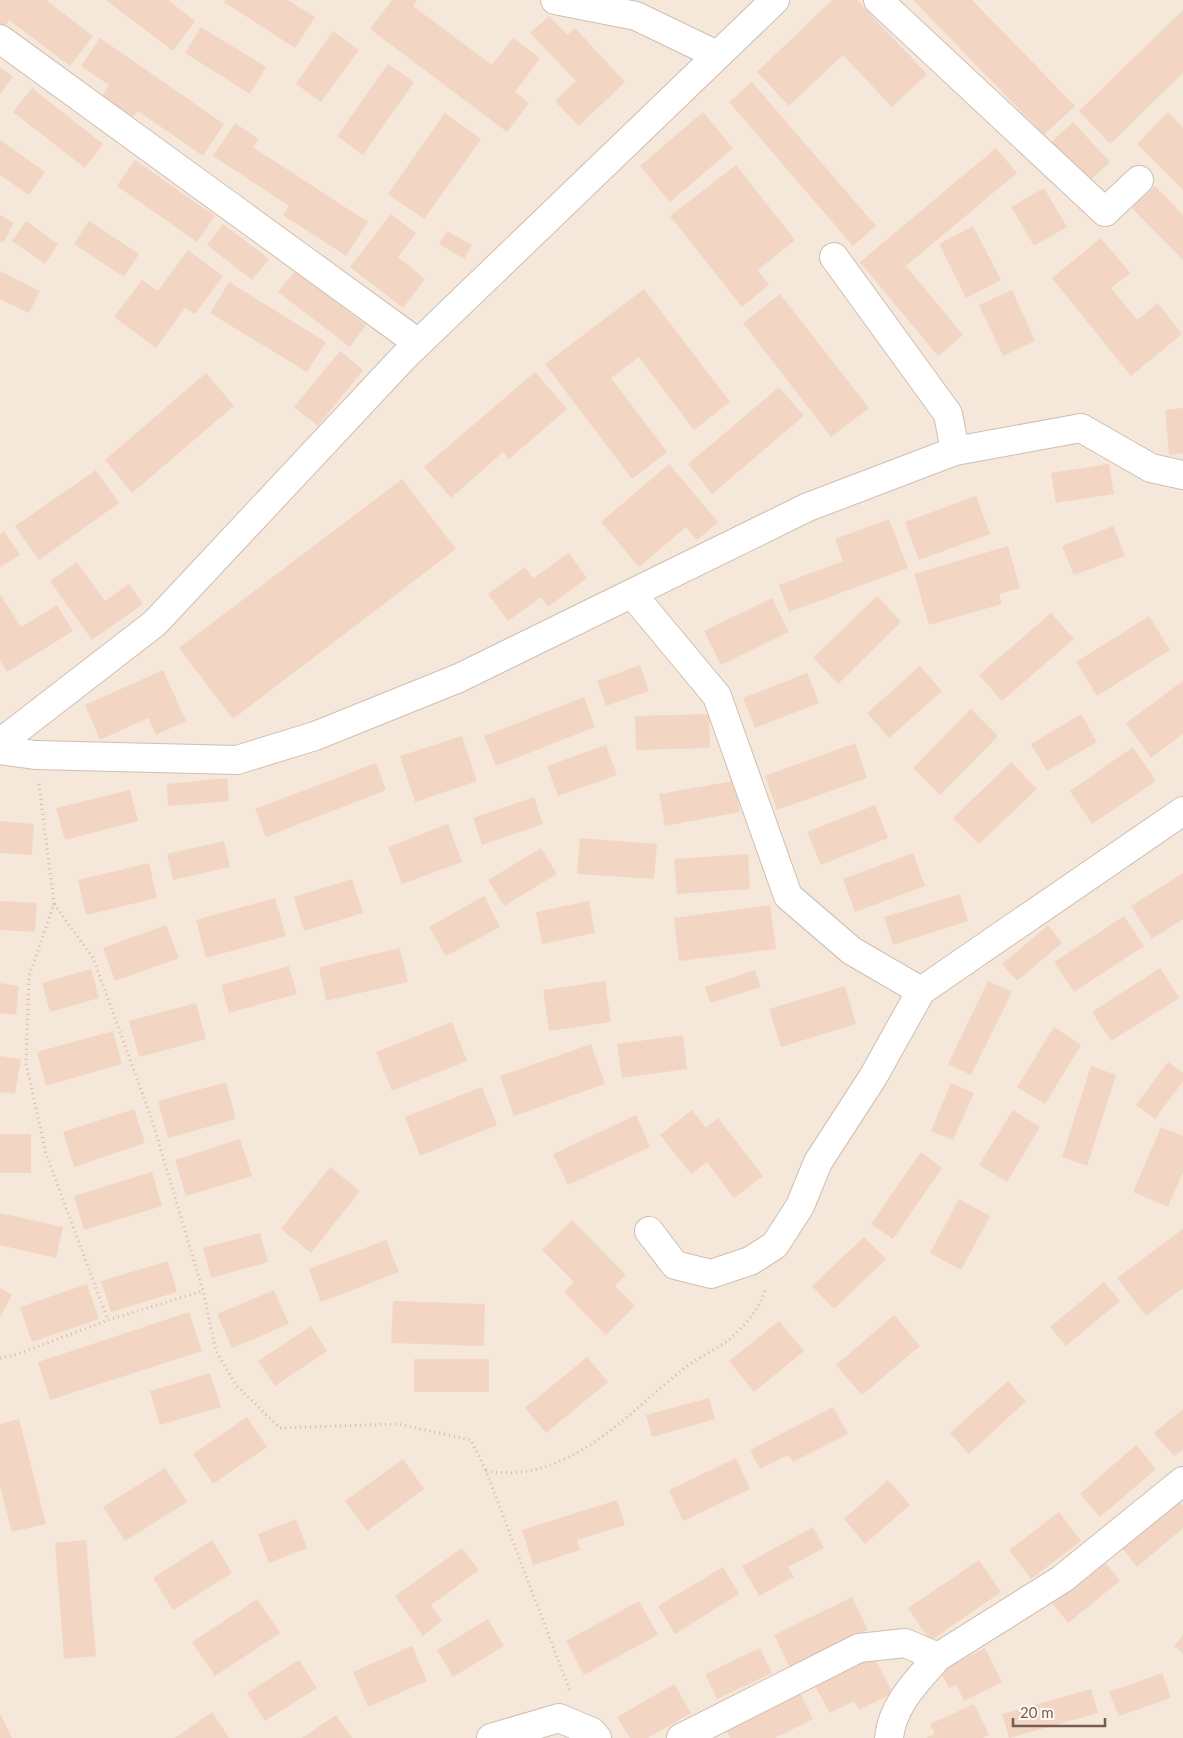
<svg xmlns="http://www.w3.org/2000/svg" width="1183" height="1738" viewBox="0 0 1183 1738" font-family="Lato,sans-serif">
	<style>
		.residential { fill: #f5e8da }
		.building { fill: #f3d5c3 }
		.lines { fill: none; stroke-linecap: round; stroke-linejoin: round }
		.minor-casing { stroke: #d1beb0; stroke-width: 30 }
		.path { stroke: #d9b8a5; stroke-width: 3; stroke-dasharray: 1 4; stroke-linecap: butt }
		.minor { stroke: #fff; stroke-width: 28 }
	</style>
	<rect width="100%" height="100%" fill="#fdf6ec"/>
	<rect class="residential" x="0" y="0" width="1183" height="1738"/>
	<g class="building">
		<polygon points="0,0 46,0 93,36 70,66 9,20 3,29 0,26"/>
		<polygon points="106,0 168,0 195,21 173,51"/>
		<polygon points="225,0 288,0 315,17 295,48 224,2"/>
		<polygon points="392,0 417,0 413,6 492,65 513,38 540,58 515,92 529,103 507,132 370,29"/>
		<polygon points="832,0 857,0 927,74 892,107 843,55 789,106 757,72"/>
		<polygon points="913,0 972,0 1075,106 1044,135"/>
		<polygon points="1183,10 1183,73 1110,144 1079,111"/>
		<polygon points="549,16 567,35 575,28 625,82 579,126 555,101 576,81 530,33"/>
		<polygon points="201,27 266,67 250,94 185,53"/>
		<polygon points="333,31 359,50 321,102 296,84"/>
		<polygon points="100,38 224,124 203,156 138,111 133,117 102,96 109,85 81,66"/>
		<polygon points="388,64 414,82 363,155 337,136"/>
		<polygon points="0,67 13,77 0,94"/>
		<polygon points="752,82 876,226 853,246 729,102"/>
		<polygon points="32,88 103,144 85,168 13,112"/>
		<polygon points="703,112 733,148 670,202 640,166"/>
		<polygon points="1168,112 1183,128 1183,190 1137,144"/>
		<polygon points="445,113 481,139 424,219 388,194"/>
		<polygon points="1073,122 1110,162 1085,185 1048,145"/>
		<polygon points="235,123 259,139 253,147 368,222 346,256 283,215 289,206 213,156"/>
		<polygon points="0,140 45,172 29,195 0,175"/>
		<polygon points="996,148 1017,173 906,266 963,335 938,356 860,262"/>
		<polygon points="135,160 215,216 197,242 117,186"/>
		<polygon points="736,165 795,240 758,270 769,285 742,307 670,216"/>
		<polygon points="1155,186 1183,215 1183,260 1132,208"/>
		<polygon points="1044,188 1067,227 1034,246 1011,207"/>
		<polygon points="391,214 416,233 398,257 425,279 403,308 350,267"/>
		<polygon points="0,215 14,223 3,243 0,241"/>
		<polygon points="26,221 58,244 45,264 12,241"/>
		<polygon points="89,221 139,254 124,277 74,244"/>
		<polygon points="223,224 269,259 252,280 207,245"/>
		<polygon points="973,226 1001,280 966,298 939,244"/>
		<polygon points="447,231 472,245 464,259 439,244"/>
		<polygon points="1101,238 1130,273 1111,288 1137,320 1158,303 1182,334 1131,376 1052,278"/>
		<polygon points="188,250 223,276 195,314 185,308 156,348 114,317 142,280 158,291"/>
		<polygon points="0,271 40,291 29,313 0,299"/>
		<polygon points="295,271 366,325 350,347 278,292"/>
		<polygon points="229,282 326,342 307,372 210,313"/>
		<polygon points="644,289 730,402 694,430 639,357 611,378 667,452 632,479 545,364"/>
		<polygon points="1012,290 1035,341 1003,356 979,305"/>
		<polygon points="780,294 869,408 831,437 743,323"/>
		<polygon points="340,351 363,370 318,426 294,407"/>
		<polygon points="535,372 567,409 509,459 503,452 451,498 424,467"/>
		<polygon points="206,373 234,406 132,493 105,460"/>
		<polygon points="779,387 804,416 712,494 688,464"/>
		<polygon points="1183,408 1183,453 1169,455 1165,410"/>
		<polygon points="669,464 718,522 697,540 686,527 639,567 601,522"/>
		<polygon points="1109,464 1114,494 1056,503 1051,473"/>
		<polygon points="96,470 119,503 39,560 15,526"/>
		<polygon points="402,479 456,549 233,719 179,648"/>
		<polygon points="976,496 990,534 919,560 905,522"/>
		<polygon points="889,519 908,568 789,612 779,585 843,561 835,539"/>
		<polygon points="1113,526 1125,556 1074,575 1062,546"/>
		<polygon points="4,531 20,555 0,567 0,534"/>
		<polygon points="1008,546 1020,588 999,594 1002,604 929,625 914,574"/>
		<polygon points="569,553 587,578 548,607 541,597 508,621 488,594 525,567 533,578"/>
		<polygon points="77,562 105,601 129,584 143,604 92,640 50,581"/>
		<polygon points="0,594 21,627 57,605 73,631 7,672 0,660"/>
		<polygon points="877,596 901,622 838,684 813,658"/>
		<polygon points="772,598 789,632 721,665 704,631"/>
		<polygon points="1051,613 1074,639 1002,701 979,675"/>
		<polygon points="1149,616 1170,650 1097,696 1076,662"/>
		<polygon points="640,665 649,691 606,706 597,681"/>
		<polygon points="920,666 942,691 889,738 867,713"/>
		<polygon points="163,670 186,721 156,735 148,718 100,740 85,705"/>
		<polygon points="807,673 819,703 755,728 743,698"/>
		<polygon points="1183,681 1183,734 1151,758 1126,723"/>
		<polygon points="584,697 595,727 496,766 484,736"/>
		<polygon points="971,709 998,736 940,795 913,768"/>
		<polygon points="709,714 710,748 636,750 635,716"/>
		<polygon points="1081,714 1097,742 1047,771 1031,744"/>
		<polygon points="462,736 477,781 415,802 400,756"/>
		<polygon points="855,743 867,778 777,810 765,776"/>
		<polygon points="606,745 617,775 558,796 547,766"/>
		<polygon points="1133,747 1156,781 1092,824 1070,791"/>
		<polygon points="1011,762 1037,789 979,844 953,818"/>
		<polygon points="376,763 386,790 266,837 255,809"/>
		<polygon points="227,778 229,801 168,806 167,784"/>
		<polygon points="734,781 740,812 665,826 659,794"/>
		<polygon points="130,790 138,821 65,840 56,808"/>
		<polygon points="534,797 543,824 482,845 473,818"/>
		<polygon points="875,805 888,838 821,865 807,832"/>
		<polygon points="0,821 34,824 32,855 0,853"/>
		<polygon points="448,824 462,862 402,884 388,847"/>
		<polygon points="580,838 657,844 654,879 577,874"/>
		<polygon points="224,841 230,867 173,880 167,854"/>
		<polygon points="541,848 557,874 504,906 488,880"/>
		<polygon points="913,853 925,886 855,912 843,879"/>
		<polygon points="748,854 750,889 677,894 674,859"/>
		<polygon points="149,863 157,898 86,915 78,880"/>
		<polygon points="1183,873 1183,919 1152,939 1131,906"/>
		<polygon points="352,879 363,913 304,931 294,897"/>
		<polygon points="960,894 968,921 893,945 884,917"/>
		<polygon points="484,896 500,927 446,956 429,927"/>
		<polygon points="275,898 286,936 206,958 196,920"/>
		<polygon points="0,901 37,903 35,932 0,930"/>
		<polygon points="589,901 595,933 542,944 536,912"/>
		<polygon points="770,905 776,949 679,961 674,918"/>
		<polygon points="1124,916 1144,946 1074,992 1054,962"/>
		<polygon points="166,925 179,958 115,981 103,948"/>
		<polygon points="1048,925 1062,943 1017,981 1002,964"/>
		<polygon points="400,948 408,982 326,1001 319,967"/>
		<polygon points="289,966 297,994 229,1013 221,985"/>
		<polygon points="1160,968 1179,998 1111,1041 1092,1012"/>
		<polygon points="91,969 99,998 50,1012 42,983"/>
		<polygon points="755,970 761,987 710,1003 705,987"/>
		<polygon points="605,981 611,1022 549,1031 543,990"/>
		<polygon points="988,981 1012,992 971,1075 948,1064"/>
		<polygon points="0,983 19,986 16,1015 0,1013"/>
		<polygon points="845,986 856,1024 781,1047 769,1009"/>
		<polygon points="196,1003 206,1039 139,1057 129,1021"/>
		<polygon points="452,1022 467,1061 392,1091 376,1052"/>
		<polygon points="1054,1027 1081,1045 1045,1104 1017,1087"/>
		<polygon points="113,1031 122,1064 46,1086 37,1052"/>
		<polygon points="683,1035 687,1069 622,1078 617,1044"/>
		<polygon points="591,1044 605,1084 514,1116 500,1076"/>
		<polygon points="0,1056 21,1059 15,1094 0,1092"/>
		<polygon points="1168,1062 1183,1073 1183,1081 1155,1119 1136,1105"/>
		<polygon points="1091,1066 1116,1075 1087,1166 1062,1157"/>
		<polygon points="226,1082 236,1119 168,1138 158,1101"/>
		<polygon points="951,1083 974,1093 953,1140 931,1131"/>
		<polygon points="482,1087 497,1125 420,1156 405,1117"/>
		<polygon points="134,1109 145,1143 74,1167 63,1132"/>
		<polygon points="692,1110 706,1128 718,1118 763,1176 734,1198 707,1162 691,1174 660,1135"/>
		<polygon points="1013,1110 1040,1127 1007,1182 979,1165"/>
		<polygon points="636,1115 650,1147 568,1185 553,1154"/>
		<polygon points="1161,1127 1183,1136 1183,1172 1168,1207 1133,1192"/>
		<rect x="0" y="1134" width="31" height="39"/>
		<polygon points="240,1139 252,1176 186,1196 175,1160"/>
		<polygon points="921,1152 942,1168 893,1239 871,1224"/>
		<polygon points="330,1167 360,1191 311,1253 281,1229"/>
		<polygon points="152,1172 162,1206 84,1230 74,1196"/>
		<polygon points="959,1199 990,1216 961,1270 930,1253"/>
		<polygon points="0,1213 63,1227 56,1258 0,1245"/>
		<polygon points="572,1220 626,1275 615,1286 635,1306 606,1335 564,1292 574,1282 542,1250"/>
		<polygon points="1183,1229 1183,1288 1146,1316 1117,1278"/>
		<polygon points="260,1233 268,1262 211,1278 203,1248"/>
		<polygon points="864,1237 886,1259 834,1309 812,1286"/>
		<polygon points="386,1240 399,1272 321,1302 309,1269"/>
		<polygon points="168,1261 177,1292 111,1312 101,1281"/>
		<polygon points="1104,1282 1120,1301 1066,1346 1050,1327"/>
		<polygon points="87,1284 99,1319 32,1342 20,1307"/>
		<polygon points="0,1288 12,1295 0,1317"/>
		<polygon points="274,1290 289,1324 232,1348 217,1314"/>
		<polygon points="393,1301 485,1304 484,1346 391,1343"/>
		<polygon points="189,1312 202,1351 50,1400 38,1362"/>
		<polygon points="894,1315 920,1346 862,1395 836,1365"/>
		<polygon points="779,1321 804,1351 754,1392 729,1361"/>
		<polygon points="311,1326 327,1351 275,1386 258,1361"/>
		<polygon points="587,1357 608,1382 546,1433 525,1408"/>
		<rect x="414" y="1359" width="75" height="33"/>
		<polygon points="210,1373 221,1407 160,1425 150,1391"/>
		<polygon points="1008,1381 1026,1401 969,1454 950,1433"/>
		<polygon points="709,1398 715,1419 652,1437 646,1415"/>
		<polygon points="833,1407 848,1434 793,1462 788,1455 760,1469 750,1450"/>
		<polygon points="1183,1409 1183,1449 1174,1456 1154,1433"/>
		<polygon points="247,1417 267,1447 213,1484 193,1454"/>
		<polygon points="19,1419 46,1524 12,1532 0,1486 0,1424"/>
		<polygon points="1136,1445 1156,1469 1100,1517 1080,1494"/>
		<polygon points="736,1458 750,1489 683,1521 669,1490"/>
		<polygon points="403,1459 424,1489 367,1531 345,1501"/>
		<polygon points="165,1468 187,1502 125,1541 103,1507"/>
		<polygon points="888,1480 910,1505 865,1544 844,1519"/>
		<polygon points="1174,1495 1183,1506 1183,1528 1137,1567 1118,1543"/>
		<polygon points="617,1500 625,1525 577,1540 580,1550 533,1565 522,1530"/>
		<polygon points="1059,1512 1081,1541 1031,1579 1009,1550"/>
		<polygon points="296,1519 307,1548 269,1563 258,1534"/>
		<polygon points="813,1527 824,1548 788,1567 794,1577 759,1596 742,1566"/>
		<polygon points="86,1540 96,1656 64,1659 55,1543"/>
		<polygon points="212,1540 232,1573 173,1610 153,1578"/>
		<polygon points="462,1548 479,1570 431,1605 442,1621 423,1636 395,1596"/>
		<polygon points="1101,1557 1120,1581 1068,1623 1049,1599"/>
		<polygon points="979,1560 1001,1592 930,1641 908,1608"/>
		<polygon points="723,1567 739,1594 675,1634 658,1606"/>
		<polygon points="852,1597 868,1630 790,1668 774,1635"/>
		<polygon points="257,1599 280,1633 215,1676 192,1642"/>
		<polygon points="639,1601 658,1635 584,1675 566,1641"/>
		<polygon points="488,1619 504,1646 453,1677 437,1650"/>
		<polygon points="1183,1635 1183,1654 1174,1646"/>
		<polygon points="412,1646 427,1681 368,1707 353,1672"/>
		<polygon points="760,1648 772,1673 717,1699 705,1674"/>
		<polygon points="985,1648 1002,1682 964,1701 956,1685 949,1688 940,1671"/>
		<polygon points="873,1656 893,1693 859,1710 854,1701 830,1713 815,1686"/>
		<polygon points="299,1660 317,1688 265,1721 247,1693"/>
		<polygon points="1162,1673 1171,1698 1119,1716 1109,1692"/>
		<polygon points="674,1684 691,1713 648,1738 630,1738 617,1717"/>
		<polygon points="1091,1689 1098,1713 1009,1738 1002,1714"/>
		<polygon points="800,1693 813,1719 775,1738 730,1738 726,1730"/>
		<polygon points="974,1704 989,1735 983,1738 926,1738 935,1734 930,1724"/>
		<polygon points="212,1712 229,1738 175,1738"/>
		<polygon points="0,1713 12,1738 0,1738"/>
		<polygon points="336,1715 352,1738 302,1738"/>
	</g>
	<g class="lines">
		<g class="minor-casing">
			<g id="minor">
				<polyline points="555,0 636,16 717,55"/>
				<polyline points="878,0 1105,212 1139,180"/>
				<polyline points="0,39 418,343"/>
				<polyline points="834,257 948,414 955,451"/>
				<polyline points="633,595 717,696 788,896 852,951 921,991"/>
				<polyline points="0,743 155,623 404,357 775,0"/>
				<polyline points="0,750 35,755 237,760 315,736 459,678 808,507 955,451 1081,428 1151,468 1183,475"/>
				<polyline points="649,1231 675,1265 711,1274 750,1261 775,1245 800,1206 818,1162 873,1077 921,991 1183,811"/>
				<polyline points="491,1738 559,1718 592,1732 597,1738"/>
				<polyline points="681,1738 859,1648 905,1643 938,1657 1062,1579 1183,1481"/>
				<path d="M889,1738C892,1705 917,1681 938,1657"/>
			</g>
		</g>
		<g class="path">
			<polyline points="39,784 54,904 29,976 26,1063 46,1154 108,1320"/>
			<polyline points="54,904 93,958 151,1117 203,1291 216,1351 236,1385 280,1428 398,1424 471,1440 486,1471 570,1691"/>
			<polyline points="0,1358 18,1354 108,1320 203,1291"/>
			<path d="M486,1471C513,1475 536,1472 560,1461C607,1441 643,1401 682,1370C697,1357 718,1350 733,1336C748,1322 761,1307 766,1287"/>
		</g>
		<use href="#minor" class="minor"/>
	</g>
	<path d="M1013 1718v8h92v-8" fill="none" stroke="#7a5c4d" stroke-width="2.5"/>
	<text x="1020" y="1718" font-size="15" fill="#7a5c4d" stroke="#fffaf3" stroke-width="4" paint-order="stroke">20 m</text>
</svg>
